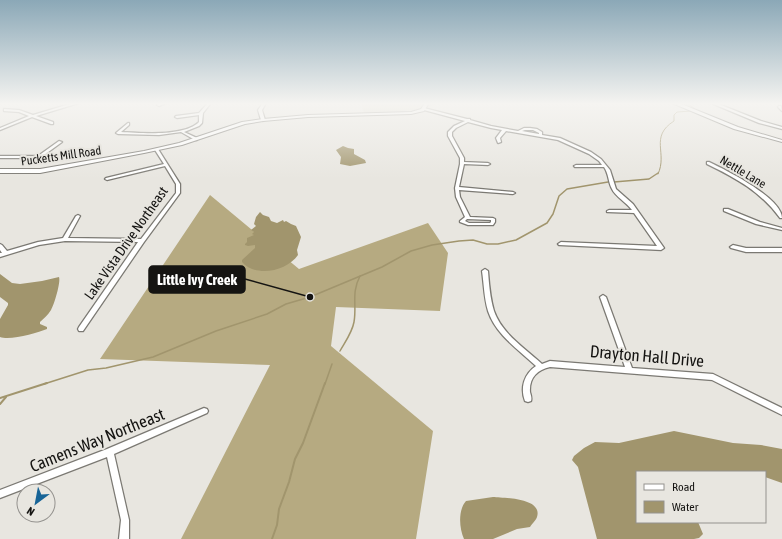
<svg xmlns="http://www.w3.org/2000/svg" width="782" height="539" viewBox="0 0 782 539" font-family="'Asap Condensed',sans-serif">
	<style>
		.built { fill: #ddd9cc }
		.forest { fill: #b6aa81 }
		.water { fill: #a1956d }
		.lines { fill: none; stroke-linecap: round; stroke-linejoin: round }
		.stream-far2 { stroke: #a1956d; stroke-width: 1 }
		.stream-far1 { stroke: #a1956d; stroke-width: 1.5 }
		.stream { stroke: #a1956d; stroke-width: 2 }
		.minor-casing { stroke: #7b7973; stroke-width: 2.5 }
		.tertiary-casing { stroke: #7b7973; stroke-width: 2 }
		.minor { fill: #fff; fill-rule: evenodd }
		.tertiary { fill: #fff; fill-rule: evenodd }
		.labels { text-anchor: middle; stroke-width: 4; stroke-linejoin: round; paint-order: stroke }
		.far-street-label { font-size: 12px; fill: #151412; stroke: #e8e6e0 }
		.street-label { font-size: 14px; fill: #151412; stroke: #e8e6e0 }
		.near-street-label { font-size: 17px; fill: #151412; stroke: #e8e6e0 }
		.leader { fill: none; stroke: #151412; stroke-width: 1.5 }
		.callout-dot { fill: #151412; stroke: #e8e6e0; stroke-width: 1.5 }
		.callout { fill: #151412; stroke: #151412; stroke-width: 1.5 }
		.callout-label { font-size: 15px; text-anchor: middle; font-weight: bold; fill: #fff }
	</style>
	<rect width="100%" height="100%" fill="#e8e6e0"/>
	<polygon class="built" points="361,103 438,103 427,109 364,114"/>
	<polygon class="forest" points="210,195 299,269 428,223 448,253 440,311 336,307 331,346 433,431 416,539 181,539 270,365 100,359"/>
	<g class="water">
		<polygon points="343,146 348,148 354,149 354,154 365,160 366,163 350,166 340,164 341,157 336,150"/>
		<path d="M260,212L263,215L269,217L271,221L277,223L283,220L284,222L286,221L291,224L296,226L301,237L297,250L298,255C287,271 256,278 242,262V260L255,248V245L248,246L245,245V244L247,242V238L254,235L252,234L254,232L251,230L256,226L254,224L256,217Z"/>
		<path d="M0,274L12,283L20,284L42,281L59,277C61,282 54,305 51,310C48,315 44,318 40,322V324L47,327V329C37,333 10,341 0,337V319L8,305V303L0,297Z"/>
		<polygon points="674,431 733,443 761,445 782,449 782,483 765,477 765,472 637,472 637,522 698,522 703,534 699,538 694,539 597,539 578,467 572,460 574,456 584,448 595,442 619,443"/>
		<path d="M493,497C504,498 543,498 537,517C536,520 532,524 530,527L517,529L493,539H464C459,528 458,510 466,501Z"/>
	</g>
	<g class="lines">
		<g class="stream-far2">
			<polyline points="687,103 695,109"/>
			<path d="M658,174C668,153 649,137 674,121V115L677,112L691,111"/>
		</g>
		<g class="stream-far1">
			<polyline points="614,182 649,179 658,173"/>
			<path d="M340,351C345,342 352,333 354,322C357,305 351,293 360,276"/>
			<polyline points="44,384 88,370 106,368 153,357 216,331 267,314 286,304 310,297 382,267 411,251 432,245 459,241 473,240 487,244 498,244 516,240 547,223 553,214 559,196 567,189 608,182"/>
			<polyline points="325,384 332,364"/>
		</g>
		<g class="stream">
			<polyline points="0,398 47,383"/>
			<polyline points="0,404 6,397"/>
			<polyline points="272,539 277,525 279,509 289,482 295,459 303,443 325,383"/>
		</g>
		<g class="minor-casing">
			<g id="minor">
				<polygon points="73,103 79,103 36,116 53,122 53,124 51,124 32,117 0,130 0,128 29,116 19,112 4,111 4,109 19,110 33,115"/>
				<polygon points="160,103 166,103 159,106 157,105"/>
				<path d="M208,103H211L203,113L202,123L199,126L184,132L197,138V140H195L181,132L159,135L118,134L116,133L128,123H129V125L121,132C141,133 184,137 199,122V115L177,118L175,117L176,116L199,113Z"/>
				<polygon points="263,103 266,103 262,110 265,120 263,121 261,120 258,110"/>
				<polygon points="711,103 716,103 761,121 782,127 782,129 759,123"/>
				<polygon points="779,106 781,106 782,111 778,107"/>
				<path d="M424,108L467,119H470V120L491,126L518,131L524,128H530L537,129L542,132V135L560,138L591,152L601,159L610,170L616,189L633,204L664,248L661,250L559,245L558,244L561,242L657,246L634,213L607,212V211L609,210H632C627,203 615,196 612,189C608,182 609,174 604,167H575L574,166L576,165H602L599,161L589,154L558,140L506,131L500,138L501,142L498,143L496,138L502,130L491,128L468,122L456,128L452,132V136L464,158V162L488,163L490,164L488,165L464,164L459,187L513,192L515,193L513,194L459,190L460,197L470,217L493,218L495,219V222L493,225H468L460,222V221L465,217L456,197L455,188L460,164V158L448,136V132L454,126L465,121L424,110ZM525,130H533L539,133V134L522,131ZM467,219L491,220V222L490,223H469L465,221Z"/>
				<polygon points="59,141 62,142 40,158 0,158 0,156 38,156"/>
				<polygon points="156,149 158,149 180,184 180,193 144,242 83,331 79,331 78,329 79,327 138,242 65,241 39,245 0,257 0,253 2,253 0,250 0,244 2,245 7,251 38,242 63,238 76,216 78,215 80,216 68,238 141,239 176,193 176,184 165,166 107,180 105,179 106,178 164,164 155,150"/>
				<path d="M707,162H709C726,170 782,198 782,218H780C761,192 736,178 707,164Z"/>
				<polygon points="724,209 728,209 760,222 782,228 782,230 756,224 724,211"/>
				<polygon points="733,245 746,248 782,248 782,252 746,252 731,248 730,247"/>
				<path d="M485,269L488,271C489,284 490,298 494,311C502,334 525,348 542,364L550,361L625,367L600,297L603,295L606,297L632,368L713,374L782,408V415L712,380L550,367C537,370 529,378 530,392C531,396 532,398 531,401L528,402L525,401C520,388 524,374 536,366C519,350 496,335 488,311C484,298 484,284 482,271Z"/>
				<polygon points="204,408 207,409 208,411 207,413 114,454 129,520 129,539 119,539 121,520 107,457 0,498 0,490 107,449"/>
			</g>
		</g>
		<g class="tertiary-casing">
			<g id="tertiary">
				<polygon points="425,103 429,103 424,111 411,114 308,117 263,121 245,124 182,145 144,153 40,173 0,173 0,169 40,169 144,151 179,143 242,122 263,119 308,115 411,112 421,109"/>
				<polygon points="672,103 679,103 738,127 782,140 782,142 734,129"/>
			</g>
		</g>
		<use href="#minor" class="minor"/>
		<use href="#tertiary" class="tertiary"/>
	</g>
	<linearGradient id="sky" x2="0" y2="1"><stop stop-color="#8ba8b7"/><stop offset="0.58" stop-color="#f5f4f1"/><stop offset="1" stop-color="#f5f4f1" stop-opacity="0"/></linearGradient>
	<rect width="782" height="179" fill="url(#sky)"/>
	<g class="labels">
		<g class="far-street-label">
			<text transform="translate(61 156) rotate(-8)" y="4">Pucketts Mill Road</text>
			<text transform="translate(743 172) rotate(31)" y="4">Nettle Lane</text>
		</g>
		<g class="street-label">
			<text transform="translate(126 243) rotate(-55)" y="5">Lake Vista Drive Northeast</text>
		</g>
		<g class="near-street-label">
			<text transform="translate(647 356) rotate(5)" y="6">Drayton Hall Drive</text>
			<text transform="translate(97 440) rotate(-22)" y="6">Camens Way Northeast</text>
		</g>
	</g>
	<path class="leader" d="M310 297L245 279"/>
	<circle class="callout-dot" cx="310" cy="297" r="4"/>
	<rect class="callout" x="149" y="266" width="96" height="27" rx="4"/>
	<g class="callout-label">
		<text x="197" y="285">Little Ivy Creek</text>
	</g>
	<rect x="636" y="471" width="130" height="52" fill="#e8e6e0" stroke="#94928e"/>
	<rect x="644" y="484" width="20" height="6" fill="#ffffff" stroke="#94928e"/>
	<text x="672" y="491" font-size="12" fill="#151412">Road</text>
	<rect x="644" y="501" width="20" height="12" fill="#a1956d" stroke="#94928e"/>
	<text x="672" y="511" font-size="12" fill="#151412">Water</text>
	<g transform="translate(36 503) rotate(212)"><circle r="19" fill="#e8e6e0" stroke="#94928e"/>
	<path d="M0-3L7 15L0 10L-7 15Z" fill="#176497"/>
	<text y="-6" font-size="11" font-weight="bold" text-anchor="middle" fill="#151412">N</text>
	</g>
</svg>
